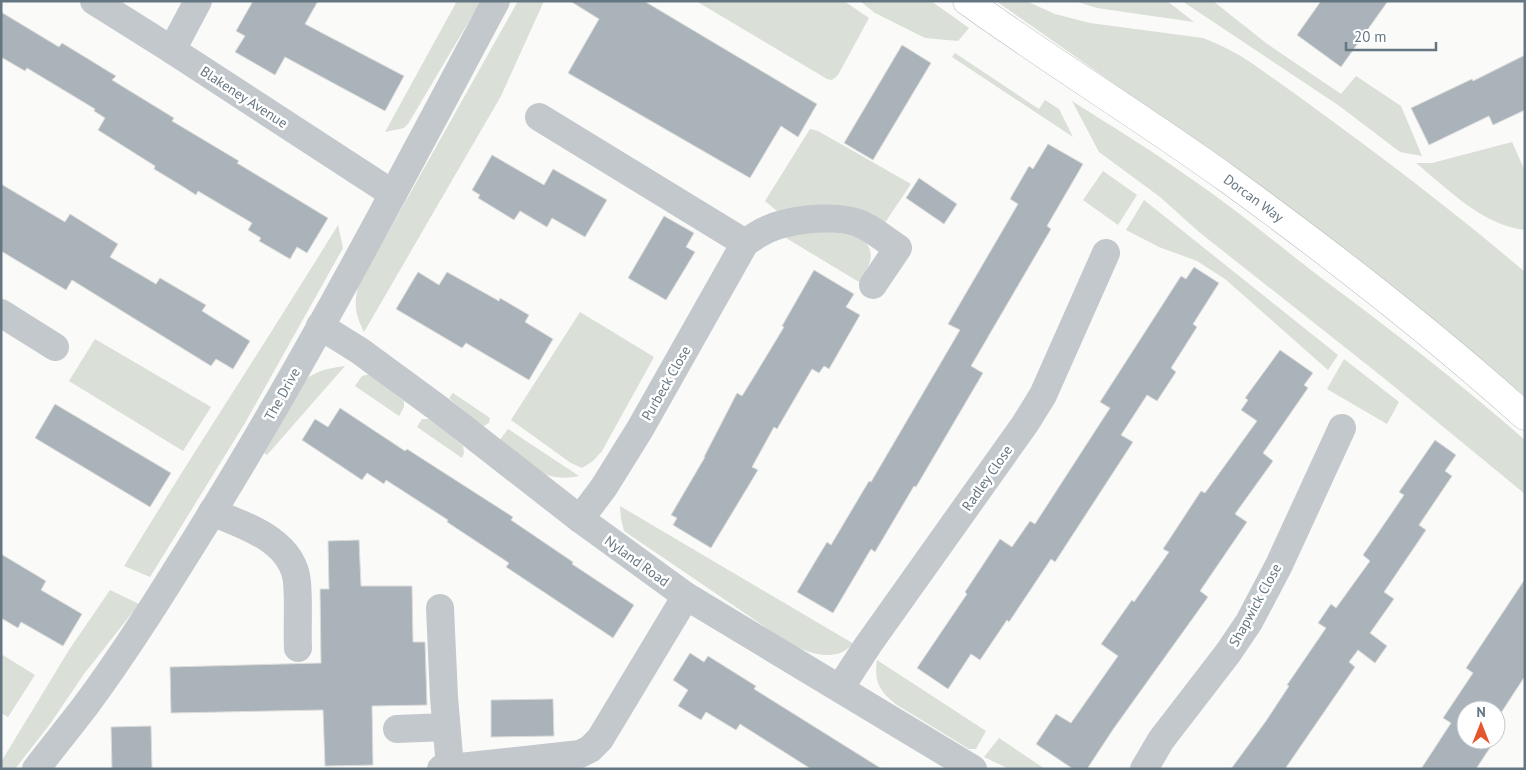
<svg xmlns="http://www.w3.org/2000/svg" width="1526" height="770" viewBox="0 0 1526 770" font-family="'PT Sans',sans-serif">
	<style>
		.green { fill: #dadfd7 }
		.building { fill: #aab3b9; stroke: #dcdcda }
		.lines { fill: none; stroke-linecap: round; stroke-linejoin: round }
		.major-casing { stroke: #b5babe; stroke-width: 29 }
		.minor { stroke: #c3c8cc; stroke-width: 28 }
		.major { stroke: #fff; stroke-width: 28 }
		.labels { text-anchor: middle; stroke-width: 5; stroke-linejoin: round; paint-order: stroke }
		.street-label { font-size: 14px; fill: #657683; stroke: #fff }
	</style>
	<rect width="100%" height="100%" fill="#fafaf8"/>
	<g class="green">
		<polygon points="457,1 481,1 408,124 404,128 385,132"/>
		<path d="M518,1H544L501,96L364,332C355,314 354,305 358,286Z"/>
		<polygon points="696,1 844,1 869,18 838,75 832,80 827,79"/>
		<polygon points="860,1 931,1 969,28 958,41 925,38 875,13"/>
		<path d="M996,1H1026L1055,14L1090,23L1203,38C1221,45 1237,53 1253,64C1346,130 1438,198 1525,272V396L1367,266L1277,198Z"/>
		<polygon points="1075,1 1167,1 1194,22 1097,8"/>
		<polygon points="1182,1 1213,1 1266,43 1341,94 1356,76 1401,106 1422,156 1400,152 1338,105"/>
		<polygon points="955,53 1039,109 1045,100 1059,109 1073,137 952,57"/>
		<path d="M1072,101C1113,127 1154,152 1193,180C1237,210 1278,245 1320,277C1390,329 1459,382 1525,440V494L1385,379L1199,232L1160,197L1099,152Z"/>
		<polygon points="810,129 818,131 911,184 884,224 873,214 835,206 804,206 778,212 765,201"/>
		<path d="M1512,142L1525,171V230C1482,225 1448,189 1416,163H1432Z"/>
		<polygon points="1103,171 1137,195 1118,225 1083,200"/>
		<polygon points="1144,200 1338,355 1328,370 1225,279 1197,261 1159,247 1126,230"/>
		<path d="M338,225L343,248L245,423L150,577L124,566C194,451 268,339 338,225Z"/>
		<path d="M801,231C834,232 897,230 859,282L786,238Z"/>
		<polygon points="580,312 654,357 602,451 593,461 582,468 571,463 511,420"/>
		<polygon points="95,339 211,407 183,451 69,381"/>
		<polygon points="1344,359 1399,402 1387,424 1327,389"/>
		<path d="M345,366L267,455L264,453L305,380C317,370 330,368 345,366Z"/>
		<polygon points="370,374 404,401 404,407 399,416 355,386 362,376"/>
		<polygon points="453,393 490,418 489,423 482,427 449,398"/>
		<polygon points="422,419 430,419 463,446 464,453 462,458 417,427"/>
		<path d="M508,429L579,476C542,484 526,462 499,441Z"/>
		<path d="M620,506L854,644C849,647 845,651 840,653C823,659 805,651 790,644L624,531L621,519Z"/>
		<polygon points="110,590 139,604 84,674 50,724 15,769 1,769 1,762 69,650"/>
		<polygon points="1,654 35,675 8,717 1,713"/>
		<path d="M877,660L986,731L976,749H969L897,705C879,691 874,682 877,660Z"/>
		<polygon points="999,738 1045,769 1009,769 984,757"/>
	</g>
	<g class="building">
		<polygon points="253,1 318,1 305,24 404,76 385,111 285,57 275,75 235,52 245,36 236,31"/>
		<polygon points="570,1 644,1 817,104 798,137 781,126 750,178 568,73 599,19"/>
		<polygon points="1321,1 1388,1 1341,67 1297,35"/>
		<polygon points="1,12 59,47 62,43 116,76 112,80 174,118 172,121 239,161 237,163 328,218 307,253 297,247 290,259 259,241 261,238 248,230 252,223 198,191 196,195 182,186 154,169 155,166 98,130 105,118 94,111 95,109 27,68 25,71 1,57"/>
		<polygon points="902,45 931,63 873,160 844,143"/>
		<polygon points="1525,55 1525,110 1493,125 1489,116 1429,145 1411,108 1472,79 1473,81"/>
		<polygon points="1048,144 1083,164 1047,226 1051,229 971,366 983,373 916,487 914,486 875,552 871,549 833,613 797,592 827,542 831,545 869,481 871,482 960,330 948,324 1018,204 1010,199 1029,166 1033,169"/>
		<polygon points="492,155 544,185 553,169 607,200 585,237 552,218 547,227 520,211 514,220 478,198 480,195 472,190"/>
		<polygon points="919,178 957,204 944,224 906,198"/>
		<polygon points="1,184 65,222 70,214 118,244 110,257 156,284 160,278 206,305 202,311 250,341 233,369 216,359 211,366 72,280 66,290 1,251"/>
		<polygon points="664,216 694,233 686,247 695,252 666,300 628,278"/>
		<polygon points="1194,267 1219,283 1193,324 1197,327 1171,368 1176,372 1157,401 1147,395 1121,435 1133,442 1055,562 1051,559 1009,622 1007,620 980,660 971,654 948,689 917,668 967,594 965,592 1000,539 1012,547 1030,521 1035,524 1110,408 1100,402 1181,276 1186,279"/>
		<polygon points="814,270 854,294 846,307 860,315 829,369 824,366 819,373 812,369 777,429 774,427 752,467 758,470 711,548 673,525 677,518 671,515 705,457 704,457 737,393 742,396 755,375 784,327 782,326"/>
		<polygon points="418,272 439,285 447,272 499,301 500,298 529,315 525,322 553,339 529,380 466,343 462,348 396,309"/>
		<polygon points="1280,350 1313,373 1304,385 1308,388 1263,453 1273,461 1235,514 1247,522 1200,591 1208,597 1114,728 1087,769 1073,769 1036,744 1056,714 1071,723 1118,656 1101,644 1132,600 1134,602 1169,552 1163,549 1201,491 1205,493 1257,421 1241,410 1248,400 1245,398"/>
		<polygon points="55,404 171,473 150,507 35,438"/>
		<polygon points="340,408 405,451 407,449 513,517 511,520 573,562 572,564 634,605 613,638 506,567 509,563 447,522 448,520 386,480 384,484 367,473 362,480 302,440 315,419 328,427"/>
		<polygon points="1435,440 1456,455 1445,471 1452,476 1419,525 1426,530 1384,592 1394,599 1370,633 1387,646 1375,663 1358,650 1349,662 1355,667 1285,769 1231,769 1266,721 1289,686 1287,685 1326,628 1318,623 1331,604 1336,608 1370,561 1363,555 1404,495 1399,492"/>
		<polygon points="359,540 361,586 412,586 413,642 425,642 427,705 372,706 373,765 325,766 323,710 171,713 170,667 321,663 320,589 329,589 328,541"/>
		<polygon points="1,554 46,581 41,590 82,614 63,646 21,622 18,628 1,618"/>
		<polygon points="1525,579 1525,676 1497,719 1505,724 1496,739 1496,710 1466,710 1466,740 1495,740 1476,769 1421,769 1451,723 1443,718 1473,673 1466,668"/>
		<polygon points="690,653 704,662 708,656 756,686 754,689 882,769 811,769 740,724 736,730 706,712 701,720 678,706 688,690 673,680"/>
		<polygon points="553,699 554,736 491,737 491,700"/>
		<polygon points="151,726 152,769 112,769 111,727"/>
	</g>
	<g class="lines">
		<g class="major-casing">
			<g id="major">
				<path id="s1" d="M967,1C1053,63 1143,118 1229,180C1331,254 1431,332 1525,416"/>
			</g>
		</g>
		<g class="minor">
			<polyline points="94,1 172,50 393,194"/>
			<polyline points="172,50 198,1"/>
			<polyline points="539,117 745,243 640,429 604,487 580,519"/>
			<path d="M745,243C756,235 769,227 783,224C804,218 842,215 863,225C875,231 887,241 898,248L873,285"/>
			<polyline points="1,313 55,347"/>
			<polyline points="320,326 360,351 439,409 580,519 686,596 973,769"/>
			<path d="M212,512C245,526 293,540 297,582C299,604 297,626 298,648"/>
			<polyline points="440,608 444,697 450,767"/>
			<polyline points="840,688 868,645 1025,424 1043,395 1106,253"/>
			<polyline points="397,729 446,727"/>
			<path d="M36,769C53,747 70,726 86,705C129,647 167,585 205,524C310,354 402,177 496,1"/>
			<polyline points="441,769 580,754 590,749 600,739 686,596"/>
			<polyline points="1144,769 1161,740 1228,653 1249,622 1279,565 1342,428"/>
		</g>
		<use href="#major" class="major"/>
	</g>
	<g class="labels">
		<g class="street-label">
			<text transform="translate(244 97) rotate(33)" y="5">Blakeney Avenue</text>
			<text dy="5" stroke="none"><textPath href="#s1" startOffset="348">Dorcan Way</textPath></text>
			<text transform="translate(666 383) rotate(-60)" y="5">Purbeck Close</text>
			<text transform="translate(282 394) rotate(-61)" y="5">The Drive</text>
			<text transform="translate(987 478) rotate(-55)" y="5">Radley Close</text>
			<text transform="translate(637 561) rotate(36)" y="5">Nyland Road</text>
			<text transform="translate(1255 605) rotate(-61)" y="5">Shapwick Close</text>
		</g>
	</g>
	<rect width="1526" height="770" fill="none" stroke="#657683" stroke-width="5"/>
	<g transform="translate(1481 725)"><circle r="24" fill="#ffffff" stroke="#c1c8cd"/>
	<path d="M0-4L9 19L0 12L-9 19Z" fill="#e4572e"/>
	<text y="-8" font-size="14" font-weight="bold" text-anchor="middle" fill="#657683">N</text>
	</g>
	<path d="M1346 42v8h90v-8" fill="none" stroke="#657683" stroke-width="2.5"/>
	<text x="1354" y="42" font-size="15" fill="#657683" stroke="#ffffff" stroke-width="4" paint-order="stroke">20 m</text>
</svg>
